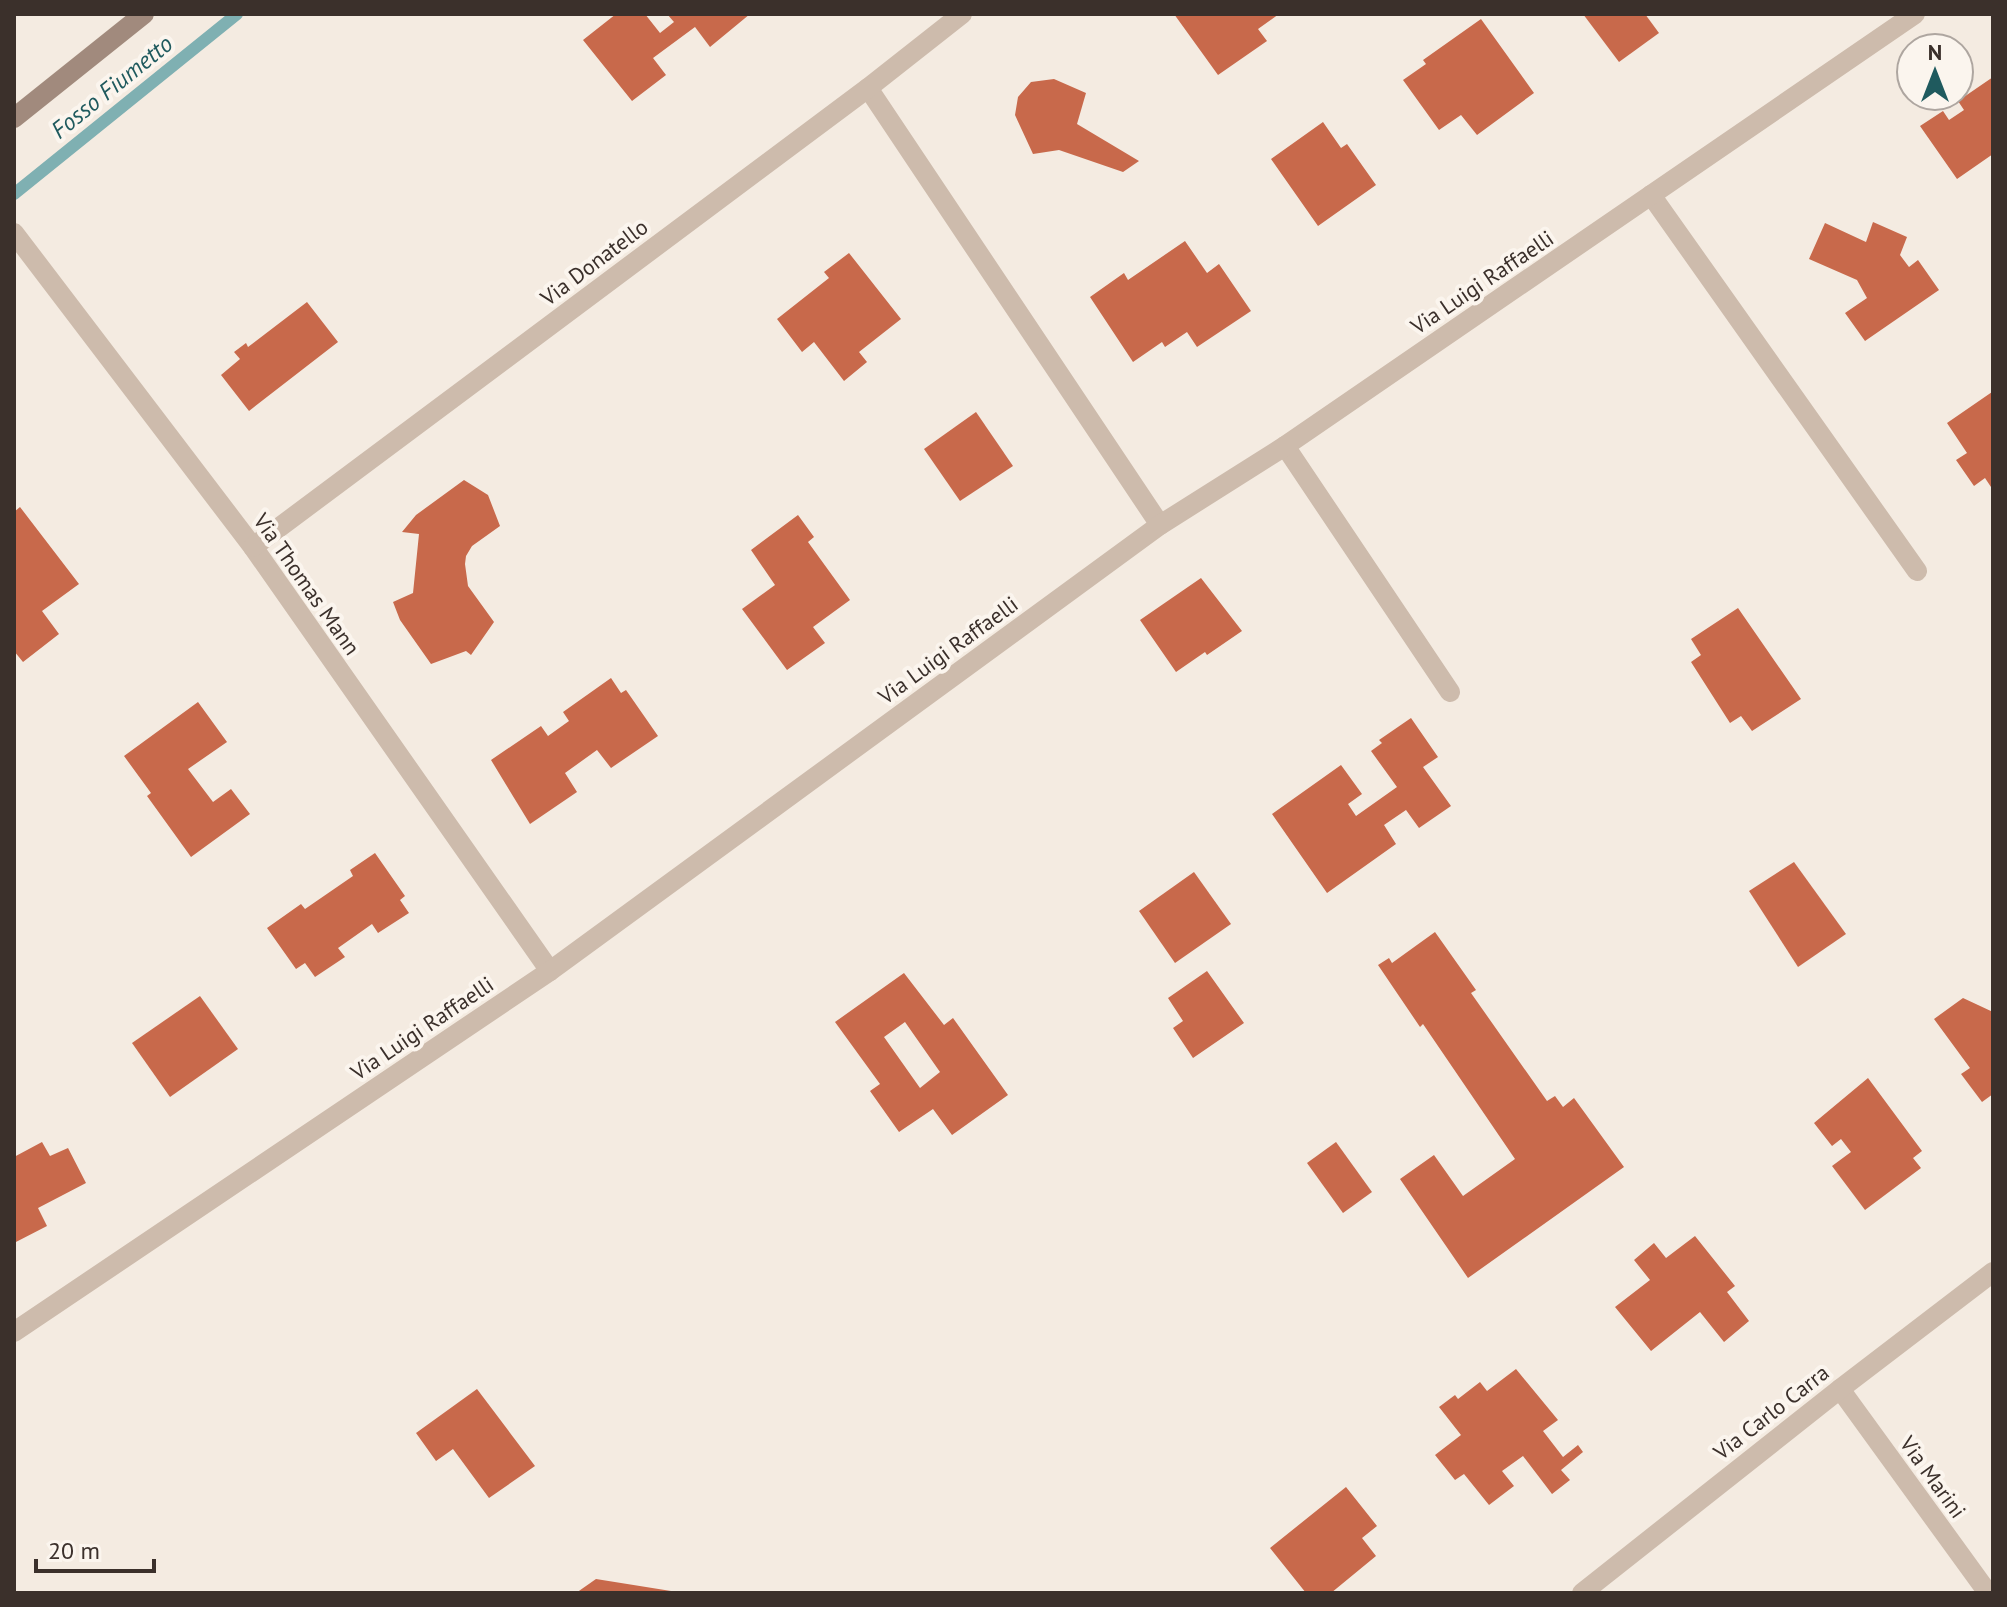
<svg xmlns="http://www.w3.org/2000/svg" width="2007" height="1607" viewBox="0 0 2007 1607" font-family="'PT Sans',sans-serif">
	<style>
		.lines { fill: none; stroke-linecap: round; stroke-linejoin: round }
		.stream { stroke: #7fb0b2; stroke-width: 12 }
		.building { fill: #c8694b; fill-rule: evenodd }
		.street { stroke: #cdbbac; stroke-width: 20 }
		.secondary { stroke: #a18a7d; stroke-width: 20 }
		.labels { text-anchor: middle; stroke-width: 8; stroke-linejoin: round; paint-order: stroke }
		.street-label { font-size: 22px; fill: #3b302b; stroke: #fbf5ee }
		.water-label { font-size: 24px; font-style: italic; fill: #1f5a5e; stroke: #fbf5ee }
	</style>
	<rect width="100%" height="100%" fill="#f4ebe1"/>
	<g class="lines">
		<polyline class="stream" points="14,194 237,14"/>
	</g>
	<g class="building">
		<polygon points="616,14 645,14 660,33 674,22 667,14 750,14 710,47 695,27 653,58 666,75 632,101 583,40"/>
		<polygon points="1174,14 1279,14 1258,29 1267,41 1218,75"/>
		<polygon points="1583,14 1645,14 1659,33 1619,62"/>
		<polygon points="1481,19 1534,93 1477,135 1461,115 1439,130 1403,80 1426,64 1423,60"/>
		<polygon points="1993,77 1993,154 1957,179 1920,126 1943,111 1949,120 1964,110 1958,101"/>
		<polygon points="1054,79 1086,93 1077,124 1139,161 1123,172 1059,150 1033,154 1015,115 1018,97 1031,82"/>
		<polygon points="1323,122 1341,148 1347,144 1376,185 1318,226 1271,159"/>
		<polygon points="1873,222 1907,237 1900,255 1909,267 1918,260 1939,290 1865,341 1845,313 1867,298 1857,280 1809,259 1825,223 1866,242"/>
		<polygon points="1185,241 1207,273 1219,264 1251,311 1197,347 1187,332 1165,347 1162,342 1133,362 1090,297 1124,273 1128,280"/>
		<polygon points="849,253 901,319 859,352 867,362 844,381 814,342 802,352 777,319 829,278 824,272"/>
		<polygon points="307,302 338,342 249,411 221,375 240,359 234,352 246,343 248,347"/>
		<polygon points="1992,392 1993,394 1993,490 1985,478 1974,486 1956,460 1967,453 1947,423"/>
		<polygon points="976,412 1013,466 960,501 924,449"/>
		<polygon points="464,480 488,495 500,526 472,546 466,556 465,564 468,586 494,622 471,655 466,651 431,664 400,620 393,602 413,593 419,534 402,532 416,515"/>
		<polygon points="20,507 79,584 42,611 59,634 23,662 14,651 14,512"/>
		<polygon points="798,515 814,537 808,542 850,600 813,627 825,643 787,670 742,609 775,585 751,550"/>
		<polygon points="1201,578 1242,631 1207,655 1205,652 1176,672 1140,620"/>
		<polygon points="1738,608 1801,699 1752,731 1741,716 1730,723 1691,662 1701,655 1691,639"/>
		<polygon points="611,678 621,693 626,690 658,736 611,768 597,750 565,773 577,792 530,824 491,760 541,726 548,736 569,721 563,712"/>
		<polygon points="198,702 227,742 188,769 213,802 231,789 250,814 191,857 147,796 151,793 124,756"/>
		<polygon points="1411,718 1438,757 1423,767 1451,806 1419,828 1406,810 1384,825 1396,844 1327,893 1272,814 1341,765 1362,794 1348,804 1356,816 1397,787 1371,751 1382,743 1379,740"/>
		<polygon points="375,853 405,896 400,900 409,913 378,933 372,924 338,948 345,957 315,977 305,963 296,969 267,928 301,904 305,909 353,876 350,870"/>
		<polygon points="1794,862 1846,934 1798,967 1749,891"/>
		<polygon points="1194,872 1231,924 1175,963 1139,911"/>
		<polygon points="1435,932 1476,990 1471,993 1547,1101 1555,1096 1563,1107 1574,1098 1624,1167 1468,1278 1400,1179 1434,1155 1463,1196 1515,1159 1423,1024 1420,1027 1378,965 1389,958 1392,963"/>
		<polygon points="1207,971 1244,1023 1193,1058 1173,1028 1183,1021 1168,998"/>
		<path d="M904,973L944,1025L953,1018L1008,1095L952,1135L933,1109L899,1132L870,1091L880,1084L835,1022ZM905,1022L940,1072L920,1088L884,1037Z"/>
		<polygon points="200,996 238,1049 170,1097 132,1043"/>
		<polygon points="1963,998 1993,1012 1993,1094 1982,1102 1961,1074 1970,1068 1934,1019"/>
		<polygon points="1868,1078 1922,1151 1913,1158 1921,1168 1865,1210 1832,1166 1851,1152 1841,1139 1832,1146 1814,1123"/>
		<polygon points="42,1142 50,1156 68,1148 86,1183 38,1208 47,1226 14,1243 14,1157"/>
		<polygon points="1336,1142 1372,1192 1343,1213 1307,1163"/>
		<polygon points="1695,1236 1735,1286 1727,1292 1749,1321 1724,1342 1700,1312 1651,1351 1615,1307 1650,1280 1634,1260 1654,1243 1666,1258"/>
		<polygon points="1516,1369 1558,1420 1543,1431 1563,1457 1578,1445 1583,1452 1561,1470 1570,1480 1552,1494 1523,1456 1502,1471 1514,1486 1489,1505 1464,1474 1455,1480 1435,1455 1461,1435 1439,1407 1455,1395 1458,1399 1480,1382 1487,1391"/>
		<polygon points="477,1389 535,1466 489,1498 453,1449 436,1461 416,1433"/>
		<polygon points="1346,1487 1377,1526 1362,1538 1376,1556 1331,1593 1306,1593 1270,1548"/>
		<polygon points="596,1579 671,1591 671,1593 576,1593"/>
	</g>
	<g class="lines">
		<g class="street">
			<polyline points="868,88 1160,525"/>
			<polyline points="1651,195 1917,571"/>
			<polyline points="14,233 253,547 550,971"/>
			<polyline points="1285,446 1450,692"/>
			<polyline points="253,547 868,88 962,14"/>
			<polyline points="14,1332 550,971 1160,525 1285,446 1915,14"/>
			<polyline points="1840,1389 1988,1593"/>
			<polyline points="1582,1593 1840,1389 1993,1272"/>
		</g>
		<polyline class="secondary" points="14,118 144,14"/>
	</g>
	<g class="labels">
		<g class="street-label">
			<text transform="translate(594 262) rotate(-37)" y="8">Via Donatello</text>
			<text transform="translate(1482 282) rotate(-34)" y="8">Via Luigi Raffaelli</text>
			<text transform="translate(307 584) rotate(55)" y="8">Via Thomas Mann</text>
			<text transform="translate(948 650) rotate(-36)" y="8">Via Luigi Raffaelli</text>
			<text transform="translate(422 1028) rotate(-34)" y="8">Via Luigi Raffaelli</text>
			<text transform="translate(1771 1412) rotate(-38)" y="8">Via Carlo Carra</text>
			<text transform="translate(1933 1477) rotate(54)" y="8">Via Marini</text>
		</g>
		<g class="water-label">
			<text transform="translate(112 87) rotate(-39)" y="8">Fosso Fiumetto</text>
		</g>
	</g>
	<rect width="2007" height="1607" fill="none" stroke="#3b302b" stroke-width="32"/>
	<g transform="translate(1935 72)"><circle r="38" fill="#fbf5ee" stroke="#aea6a0" stroke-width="2"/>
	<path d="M0-6L14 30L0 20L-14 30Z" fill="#1f5a5e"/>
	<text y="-12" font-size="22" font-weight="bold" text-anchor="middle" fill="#3b302b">N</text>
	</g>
	<path d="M36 1559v12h118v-12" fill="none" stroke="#3b302b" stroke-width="4"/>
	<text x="48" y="1559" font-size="24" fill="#3b302b" stroke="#fbf5ee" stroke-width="6" paint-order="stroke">20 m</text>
</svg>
